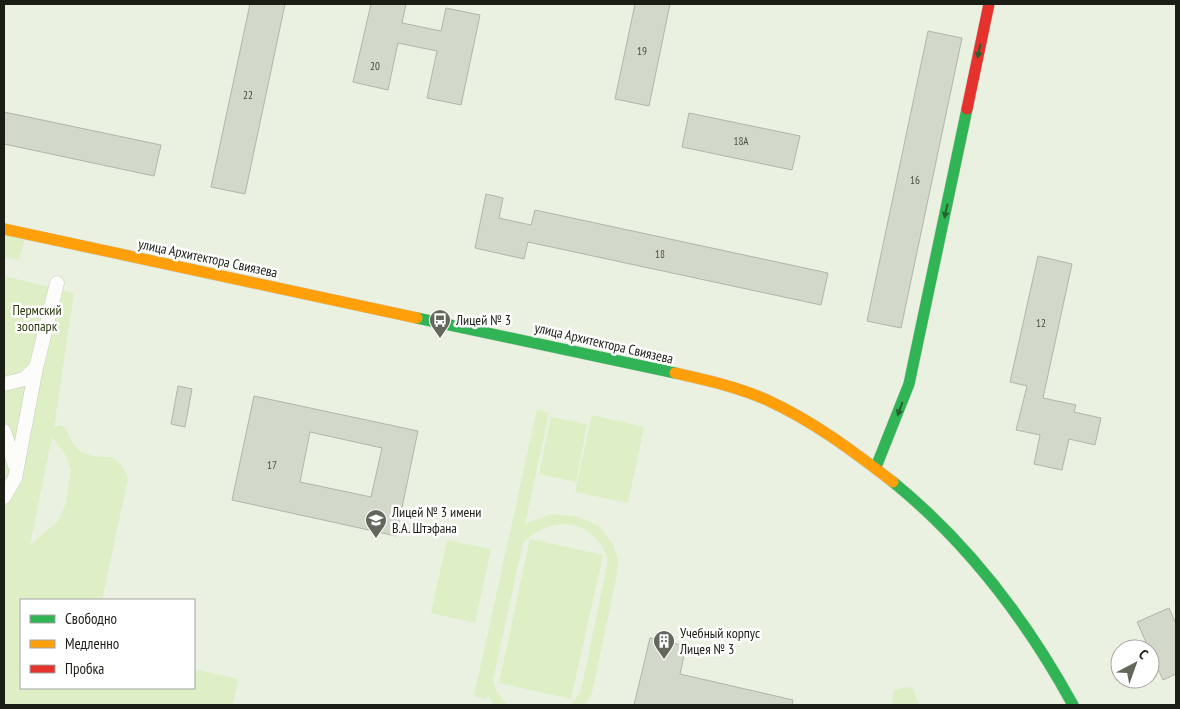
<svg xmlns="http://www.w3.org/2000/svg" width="1180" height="709" viewBox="0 0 1180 709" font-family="'PT Sans Narrow',sans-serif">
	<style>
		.green { fill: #deefc6; fill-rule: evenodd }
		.building { fill: #d2d8ca; stroke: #b0b6a9; fill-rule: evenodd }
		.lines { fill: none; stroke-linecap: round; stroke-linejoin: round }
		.street-casing { stroke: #c7cdbf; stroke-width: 15 }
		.fast-casing { stroke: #c7cdbf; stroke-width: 12 }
		.slow-casing { stroke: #c7cdbf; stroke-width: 12 }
		.jam-casing { stroke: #c7cdbf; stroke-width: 12 }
		.street { stroke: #fcfdfa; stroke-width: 14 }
		.fast { stroke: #30b455; stroke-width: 11 }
		.slow { stroke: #ff9f0a; stroke-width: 11 }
		.jam { stroke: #e5322d; stroke-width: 11 }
		.oneway { fill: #246231 }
		.labels { text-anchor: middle; stroke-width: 5; stroke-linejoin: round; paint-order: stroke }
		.number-label { font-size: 11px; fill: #494e42 }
		.street-label { font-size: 14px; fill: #1a1e14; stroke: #fff }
		.park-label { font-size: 14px; fill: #2c3b0f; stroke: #fff }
		.poi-label { font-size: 14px; fill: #1a1e14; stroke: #fff; text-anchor: start }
	</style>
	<rect width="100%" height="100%" fill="#eaf1e1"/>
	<g class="green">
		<polygon points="4,234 25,238 19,260 4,257"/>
		<path d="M4,276L74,293L54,428L60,425L65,427C69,436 72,445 80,451C103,465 114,444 128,478L102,600H21V688H194V669L238,679L233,705H4ZM52,437L66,456L71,469L66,503L58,521L30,545Z"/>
		<path d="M537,409L549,413L525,524L551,514L576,516L599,526L614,546L618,560L617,574L592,693L585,705H571L581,691L608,560C596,519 551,513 523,543L493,680L497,692L508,705H494L488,695L486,699L474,696Z"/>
		<polygon points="592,415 644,427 628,503 575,492"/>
		<polygon points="551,417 587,424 576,482 539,474"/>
		<polygon points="530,539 603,555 571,699 499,683"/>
		<polygon points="447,540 491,549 475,623 431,613"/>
		<polygon points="907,687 913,689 919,705 892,705 894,690"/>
	</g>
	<g class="building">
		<polygon points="250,4 285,4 245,194 211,187"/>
		<polygon points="371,4 406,4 402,23 441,31 446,8 480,15 461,105 427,98 437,51 398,43 388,90 353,82"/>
		<polygon points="635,4 670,4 649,106 615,99"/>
		<polygon points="928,31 962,38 901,328 867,321"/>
		<polygon points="4,112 161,145 154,176 4,144"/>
		<polygon points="689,113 800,136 792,170 682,147"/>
		<polygon points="486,194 503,198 499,218 531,225 535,210 828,273 821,305 528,242 524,259 475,248"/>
		<polygon points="1038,256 1072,264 1043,398 1076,405 1074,412 1101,418 1095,445 1069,439 1062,470 1034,464 1040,435 1016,430 1027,386 1010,382"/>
		<polygon points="178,386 192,389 185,427 171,424"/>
		<path d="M254,396L418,431L396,536L232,500ZM310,432L382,448L371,497L300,482Z"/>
		<polygon points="1169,608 1176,624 1176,674 1163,680 1137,622"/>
		<polygon points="650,638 686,646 680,674 793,700 792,705 634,705"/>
	</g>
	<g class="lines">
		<g class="street-casing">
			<g id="street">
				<polyline points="4,384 24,379 36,368"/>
				<polyline points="4,431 15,466"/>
				<polyline points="4,497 15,478 36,368 57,283"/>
			</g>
		</g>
		<g class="fast-casing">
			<g id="fast">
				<polyline points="417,318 675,373"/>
				<polyline points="876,467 909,384 967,109"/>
				<path d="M893,482C968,543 1027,621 1073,705"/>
			</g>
		</g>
		<g class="slow-casing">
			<g id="slow">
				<polyline points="4,229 417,318"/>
				<path d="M675,373C706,380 738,387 767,400C813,421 853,451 893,482"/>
			</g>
		</g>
		<g class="jam-casing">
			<polyline id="jam" points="967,109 989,4"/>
		</g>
		<use href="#street" class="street"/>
		<use href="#fast" class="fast"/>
		<use href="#slow" class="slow"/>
		<use href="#jam" class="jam"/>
	</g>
	<defs><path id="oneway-solid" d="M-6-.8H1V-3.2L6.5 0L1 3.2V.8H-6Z" transform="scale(1.25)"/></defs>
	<g class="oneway">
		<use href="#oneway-solid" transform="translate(979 51) rotate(102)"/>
		<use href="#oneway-solid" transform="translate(946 211) rotate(102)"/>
		<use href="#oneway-solid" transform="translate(900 409) rotate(110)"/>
	</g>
	<defs>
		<g id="bus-pin" transform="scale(1.125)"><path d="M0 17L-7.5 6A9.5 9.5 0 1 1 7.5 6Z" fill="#63685c" stroke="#fff"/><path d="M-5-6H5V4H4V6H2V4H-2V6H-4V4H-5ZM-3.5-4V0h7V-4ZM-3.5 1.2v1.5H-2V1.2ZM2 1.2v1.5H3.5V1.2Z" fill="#fff"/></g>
		<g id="school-pin" transform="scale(1.125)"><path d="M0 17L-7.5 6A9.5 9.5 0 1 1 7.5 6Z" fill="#63685c" stroke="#fff"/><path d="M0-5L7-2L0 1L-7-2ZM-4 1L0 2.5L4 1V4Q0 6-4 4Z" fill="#fff"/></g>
		<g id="building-pin" transform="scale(1.125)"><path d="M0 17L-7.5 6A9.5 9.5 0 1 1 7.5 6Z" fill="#63685c" stroke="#fff"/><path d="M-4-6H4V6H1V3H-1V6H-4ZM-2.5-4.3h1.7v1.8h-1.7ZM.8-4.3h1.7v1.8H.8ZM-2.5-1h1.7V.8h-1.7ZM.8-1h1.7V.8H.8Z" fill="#fff"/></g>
	</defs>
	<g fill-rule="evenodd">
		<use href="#bus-pin" x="440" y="320"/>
		<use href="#school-pin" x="376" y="520"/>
		<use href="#building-pin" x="664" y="641"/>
	</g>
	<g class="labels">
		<g class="number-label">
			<text x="642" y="55">19</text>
			<text x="375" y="70">20</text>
			<text x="248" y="99">22</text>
			<text x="741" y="145">18А</text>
			<text x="915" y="184">16</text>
			<text x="660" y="258">18</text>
			<text x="1041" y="327">12</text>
			<text x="272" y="469">17</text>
		</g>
		<g class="street-label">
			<text transform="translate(208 258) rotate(12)" y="5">улица Архитектора Свиязева</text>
			<text transform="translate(604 343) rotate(13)" y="5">улица Архитектора Свиязева</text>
		</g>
		<g class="park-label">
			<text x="37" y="315">Пермский<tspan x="37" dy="16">зоопарк</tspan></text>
		</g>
		<g class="poi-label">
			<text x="456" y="325">Лицей № 3</text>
			<text x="392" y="517">Лицей № 3 имени<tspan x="392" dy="16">В.А. Штэфана</tspan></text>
			<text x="680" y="638">Учебный корпус<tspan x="680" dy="16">Лицея № 3</tspan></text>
		</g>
	</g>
	<rect width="1180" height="709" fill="none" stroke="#1a1e14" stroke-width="10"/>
	<rect x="20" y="599" width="175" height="90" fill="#ffffff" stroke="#a3a5a1"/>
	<rect x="30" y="615" width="25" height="8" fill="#30b455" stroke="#a3a5a1"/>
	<text x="65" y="624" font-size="15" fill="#1a1e14">Свободно</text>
	<rect x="30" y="640" width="25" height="8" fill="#ff9f0a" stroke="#a3a5a1"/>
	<text x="65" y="649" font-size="15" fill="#1a1e14">Медленно</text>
	<rect x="30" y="665" width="25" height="8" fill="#e5322d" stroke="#a3a5a1"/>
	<text x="65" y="674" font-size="15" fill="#1a1e14">Пробка</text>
	<g transform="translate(1135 664) rotate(41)"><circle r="24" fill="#ffffff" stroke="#a3a5a1"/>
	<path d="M0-4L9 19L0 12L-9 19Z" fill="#63685c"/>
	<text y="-8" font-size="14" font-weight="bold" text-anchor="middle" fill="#1a1e14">С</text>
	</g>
</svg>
